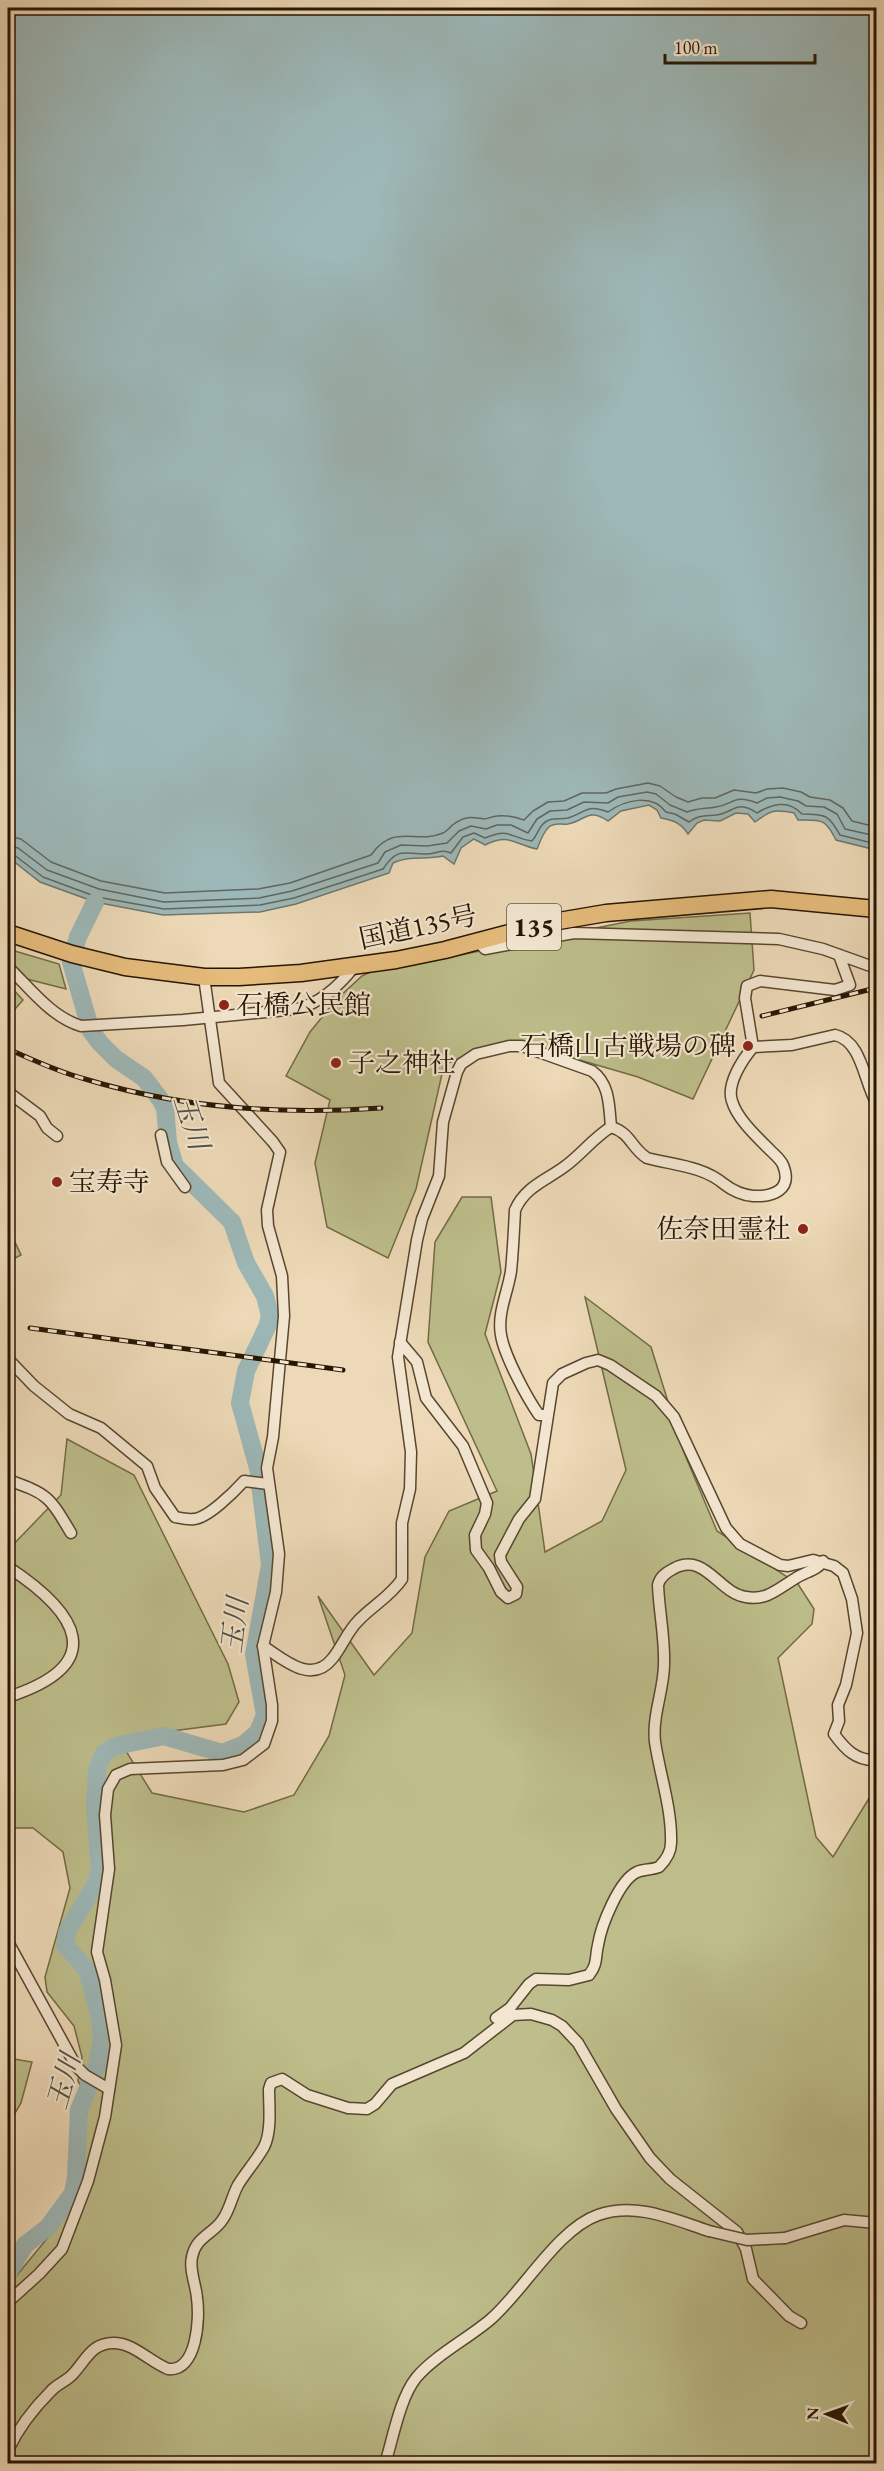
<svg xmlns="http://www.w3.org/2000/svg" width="884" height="2471" viewBox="0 0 884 2471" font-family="'EB Garamond','Noto Serif JP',serif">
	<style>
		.green { fill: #bdbe8b; stroke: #726a46; stroke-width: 1.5 }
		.water { fill: #9db8b8; stroke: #6e776f; stroke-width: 1.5 }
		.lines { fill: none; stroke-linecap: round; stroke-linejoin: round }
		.shore { stroke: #62665d; stroke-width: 1.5 }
		.river { stroke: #9db8b8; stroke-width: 18 }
		.minor-casing { stroke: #58462f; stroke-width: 13 }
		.highway-casing { stroke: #271502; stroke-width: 19 }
		.minor { stroke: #f3e6d0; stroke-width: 10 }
		.highway { stroke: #e6bc7c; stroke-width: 16 }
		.rail-casing { stroke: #271502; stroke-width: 5 }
		.rail { stroke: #f3e6d0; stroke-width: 3; stroke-dasharray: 9; stroke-linecap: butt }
		.minor-bridge-casing { stroke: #58462f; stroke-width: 13; stroke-linecap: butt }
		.minor-bridge { stroke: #f3e6d0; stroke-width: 10 }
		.poi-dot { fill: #8f2418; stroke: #f3e6d0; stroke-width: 2 }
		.labels { text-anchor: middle; stroke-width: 4.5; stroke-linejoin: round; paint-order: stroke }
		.shield { fill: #f3e6d0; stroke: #645440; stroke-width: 1.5 }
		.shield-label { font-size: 26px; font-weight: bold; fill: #271502 }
		.street-label { font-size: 27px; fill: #271502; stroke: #f3e6d0 }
		.poi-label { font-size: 27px; fill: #271502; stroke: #f3e6d0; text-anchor: start }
		.water-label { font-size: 28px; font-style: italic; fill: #504e42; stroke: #f3e6d0 }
	</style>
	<rect width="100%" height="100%" fill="#edd9b7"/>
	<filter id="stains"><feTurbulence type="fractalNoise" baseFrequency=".00333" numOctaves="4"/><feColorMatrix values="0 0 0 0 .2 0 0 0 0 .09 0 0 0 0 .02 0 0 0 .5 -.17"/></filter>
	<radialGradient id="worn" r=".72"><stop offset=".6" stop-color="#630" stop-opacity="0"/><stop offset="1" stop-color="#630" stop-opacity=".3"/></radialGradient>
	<g class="green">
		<polygon points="750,913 754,970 693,1099 638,1077 542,1049 475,1051 444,1065 416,1189 388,1258 327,1227 315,1163 330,1100 286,1076 310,1032 336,1000 362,976 387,964 440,959 631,921"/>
		<polygon points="8,949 59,964 66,989 27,979 8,961"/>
		<polygon points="8,984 23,1000 8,1017"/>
		<polygon points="462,1197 491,1197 501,1272 485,1334 531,1454 545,1552 602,1521 626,1470 585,1297 651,1347 683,1450 717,1531 798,1584 814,1609 812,1624 778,1658 816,1837 833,1857 876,1787 876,2463 8,2463 8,2286 73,2207 89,2100 78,2081 82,2057 74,2026 47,1992 45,1977 70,1888 63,1852 33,1828 8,1828 8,1550 61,1495 67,1439 134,1475 228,1664 239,1702 226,1724 149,1734 121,1743 152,1793 244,1812 294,1795 329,1736 345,1675 318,1596 374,1675 412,1633 425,1557 449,1511 497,1491 428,1342 435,1242"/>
		<polygon points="8,1227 21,1255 8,1262"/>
		<polygon points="8,2058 32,2062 21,2103 8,2125"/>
	</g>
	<path class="water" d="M8,8H876V850L836,840C825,818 822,820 798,820L794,813C774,809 771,810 755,822L748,814L736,813L720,821L704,820L697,823L688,834C681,823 673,820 661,818L657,810L649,805L621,811L608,821C588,807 585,821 568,824C561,825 555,822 549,827C543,832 540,842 537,849C513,844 510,833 485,845L474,839L461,848L454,864L443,856C425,860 410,855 393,863L389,873L296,904L260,912L163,915L95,902L40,882L8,857Z"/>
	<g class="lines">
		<g class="shore">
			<path d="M8,836L21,839L51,862L101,881L165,893L258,889L290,883L371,855C395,822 415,845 443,833C448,831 452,824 457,822C467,816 473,817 484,819C488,819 492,816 497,816C507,815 516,817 524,820L533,811L548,802L564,801L582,793H606L616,789L648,783L660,786L676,797L688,802L702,798H715L734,790L756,793L767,789L783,788L801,792L810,797L830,800L843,808L852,821L876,827"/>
			<path d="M8,845L18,848L47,870L99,889L164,902L259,898L292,891L378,863L385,852L401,845L427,846L447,843L459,831L471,826L486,829L497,825H511L528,833L537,819L550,811L567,810L584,802L608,803L618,797L647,792L656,794L670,805L687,812C698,808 705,809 716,807C735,804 733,794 757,803L767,798L780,797L798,801L806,806L824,807L837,814L845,829L876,836"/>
			<path d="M8,853L13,854L43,877L97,897L164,909L260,905L294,898L383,869C399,845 405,855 428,854C438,853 442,849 451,853L463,837L474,833L485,838C511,827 509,838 532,841C536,837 538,830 542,825C550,816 558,820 568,818C586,813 586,803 608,812C625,800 652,793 666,812L675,814L689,822C698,815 704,816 716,815C734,813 736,799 757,813C772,804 788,799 802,814C827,814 828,815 840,835L876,844"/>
		</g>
		<polyline class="river" points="8,2273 25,2245 48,2227 73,2193 76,2177 79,2110 97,2066 102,2039 99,2014 87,1970 65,1945 67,1932 96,1883 100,1868 95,1807 97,1769 104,1753 116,1746 164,1736 222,1753 243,1745 258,1732 265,1715 254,1655 270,1565 258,1468 240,1403 246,1371 267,1327 270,1316 265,1296 246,1263 232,1222 175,1166 168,1142 165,1108 160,1099 144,1078 116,1059 100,1043 91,1031 71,962 78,937 95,902"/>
		<g class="minor-casing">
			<g id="minor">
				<polyline points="478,942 485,949 574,933 779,939 823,949 876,968"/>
				<path d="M8,967C30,988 51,1017 81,1026L183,1020L297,1009C321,1003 339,986 354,967"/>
				<polyline points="753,1047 745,998 747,986 760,981 835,990 850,985 839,955"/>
				<path d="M753,1047L792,1045L835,1035C862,1041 864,1082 876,1102"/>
				<polyline points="8,1092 40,1116 47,1128 57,1136"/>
				<polyline points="161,1135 167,1162 185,1187"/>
				<path d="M400,1342L417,1362L426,1398L463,1446L487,1503L485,1514L475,1535L476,1550L489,1568L501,1592L508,1598L516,1594L517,1587L501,1562L500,1555L519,1519L535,1499L553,1383L562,1374L586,1363L598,1360L610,1365L656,1396L674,1417L726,1528L740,1544L780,1565L788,1566L813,1560L834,1566L843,1573L852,1599L857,1633L846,1685L838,1705L839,1721L834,1734C845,1749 856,1761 876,1760"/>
				<path d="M8,1359L34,1386L69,1414L101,1428L147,1466L155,1488L175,1517C180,1518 188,1520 194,1519C208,1518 234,1492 244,1481L268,1484"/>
				<path d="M547,1415H539C527,1398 504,1355 501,1335C497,1313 508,1292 511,1271C513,1251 514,1230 515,1210C525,1187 545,1181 564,1167C581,1155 593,1138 611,1127C631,1133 631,1148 647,1158C673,1165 703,1166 724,1184C733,1191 743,1195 753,1196C773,1197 793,1190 783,1165C781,1160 775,1155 771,1151C758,1138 737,1119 732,1101C726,1084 743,1059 753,1047"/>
				<path d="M8,1480C48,1494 49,1496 71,1533"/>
				<path d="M8,1567C78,1613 110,1664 8,1697"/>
				<path d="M263,1646C283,1659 311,1685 332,1659C342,1647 347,1632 358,1621C372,1606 391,1596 402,1579V1523L410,1489L411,1452L398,1357L417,1240L422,1219L439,1176L443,1122L457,1072L461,1064L476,1054L509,1046H522L592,1071C610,1084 609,1106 611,1127"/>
				<polyline points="8,1942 76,2066 85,2075 109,2089"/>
				<path d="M496,2018L510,2008L529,1984L536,1979L569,1980L589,1975C598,1964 595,1957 598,1945C601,1926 619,1880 637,1872C643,1869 652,1870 659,1867C666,1860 671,1853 671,1843C672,1809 660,1775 655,1742C652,1715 664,1690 664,1664C665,1638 659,1611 658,1585C660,1577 665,1573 673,1569C705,1551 718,1593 746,1597C767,1601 779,1588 796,1578C805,1572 818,1570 823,1561"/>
				<polyline points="785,2238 844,2220 876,2223"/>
				<polyline points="8,2302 39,2274 62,2249 88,2181 105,2117 116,2045 105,1980 97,1952 109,1869 105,1815 108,1789 116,1775 130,1769 223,1765 243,1760 264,1744 272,1721 272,1705 263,1646 276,1592 279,1554 267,1468 273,1437 284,1316 282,1276 268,1226 267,1210 280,1152 273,1142 219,1083 204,977"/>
				<path d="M8,2450C18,2429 34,2408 51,2391C57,2384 67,2381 73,2374C86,2360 92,2342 115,2343C135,2344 150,2362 168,2369C197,2372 200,2319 197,2298C196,2285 189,2270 192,2257C196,2236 214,2234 223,2219C230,2209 232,2196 238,2185C246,2172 256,2161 264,2147C272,2131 269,2106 269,2089L271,2083L282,2079L307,2095L348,2108L367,2109L375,2104L392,2084L464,2053L513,2015L531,2014L552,2020L562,2026L578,2043L616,2109L650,2158L670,2179L737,2232L746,2249L753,2279L789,2316L801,2323"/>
				<path d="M385,2464C393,2438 400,2398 416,2378C434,2356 469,2338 491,2319C524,2290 558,2229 598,2215C637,2202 672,2219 709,2231"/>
			</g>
		</g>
		<g class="highway-casing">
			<polyline id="highway" points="8,933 72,954 125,967 204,977 239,977 301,973 396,960 445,950 547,923 606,913 771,899 876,909"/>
		</g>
		<use href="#minor" class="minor"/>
		<use href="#highway" class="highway"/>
		<g class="rail-casing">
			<g id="rail">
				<polyline points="762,1016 876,988"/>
				<path d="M8,1049C33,1060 58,1072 85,1079C180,1108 281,1115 381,1108"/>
				<polyline points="30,1328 343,1370"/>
			</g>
		</g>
		<use href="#rail" class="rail"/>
		<g class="minor-bridge-casing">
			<polyline id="minor-bridge" points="709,2231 747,2240 785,2238"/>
		</g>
		<use href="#minor-bridge" class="minor-bridge"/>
	</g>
	<g class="poi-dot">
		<circle cx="224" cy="1005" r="6"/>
		<circle cx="748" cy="1046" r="6"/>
		<circle cx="336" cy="1063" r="6"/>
		<circle cx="57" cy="1182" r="6"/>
		<circle cx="803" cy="1229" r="6"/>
	</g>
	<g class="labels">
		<rect class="shield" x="507" y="904" width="54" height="46" rx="4.5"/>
		<g class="shield-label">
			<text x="534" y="936">135</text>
		</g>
		<g class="street-label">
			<text transform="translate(418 927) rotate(-12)" y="9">国道135号</text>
		</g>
		<g class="poi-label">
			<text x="236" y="1014">石橋公民館</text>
			<text x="736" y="1055" text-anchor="end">石橋山古戦場の碑</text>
			<text x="348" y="1072">子之神社</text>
			<text x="69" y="1191">宝寿寺</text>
			<text x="791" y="1238" text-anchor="end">佐奈田霊社</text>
		</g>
		<g class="water-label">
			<text transform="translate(192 1122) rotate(72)" y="10">玉川</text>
			<text transform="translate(234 1625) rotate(-83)" y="10">玉川</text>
			<text transform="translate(63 2081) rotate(-74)" y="10">玉川</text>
		</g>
	</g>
	<rect width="884" height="2471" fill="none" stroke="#edd9b7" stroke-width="30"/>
	<rect x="9" y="9" width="866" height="2453" fill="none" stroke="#271502" stroke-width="3"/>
	<rect x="15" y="15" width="854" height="2441" fill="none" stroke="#271502" stroke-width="1.5"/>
	<g transform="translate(827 2414) rotate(271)" stroke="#f3e6d0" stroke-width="4.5" paint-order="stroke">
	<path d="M0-4.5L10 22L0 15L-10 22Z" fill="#271502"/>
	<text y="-9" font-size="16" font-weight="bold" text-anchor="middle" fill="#271502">N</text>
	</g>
	<path d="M665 54v9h150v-9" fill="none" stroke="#271502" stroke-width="3"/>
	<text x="674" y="54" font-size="18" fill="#271502" stroke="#f3e6d0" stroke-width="4.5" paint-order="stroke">100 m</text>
	<rect width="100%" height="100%" filter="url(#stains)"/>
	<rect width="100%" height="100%" fill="url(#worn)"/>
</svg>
